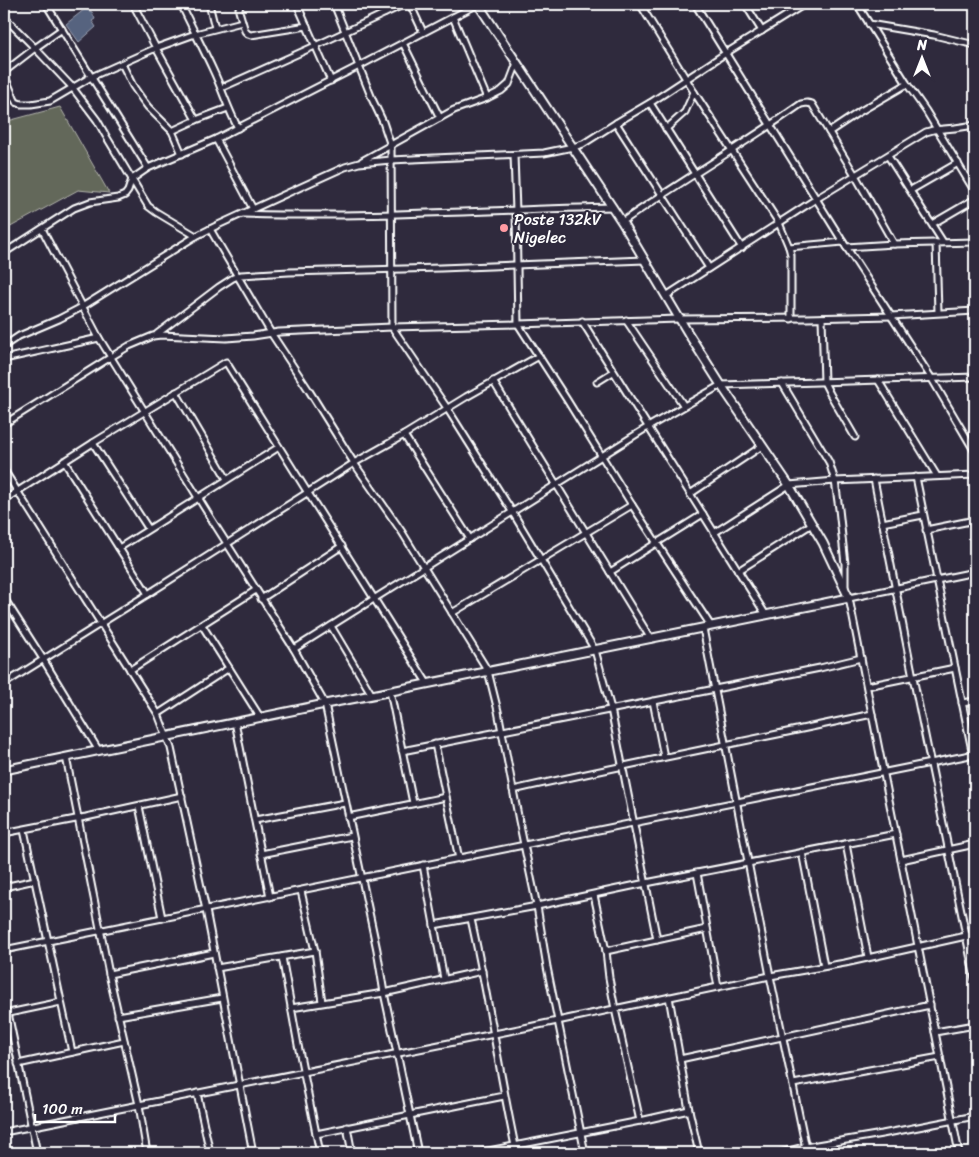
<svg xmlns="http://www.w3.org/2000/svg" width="979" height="1157" viewBox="0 0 979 1157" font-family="Sriracha,sans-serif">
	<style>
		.green { fill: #64685a; stroke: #b2b4ac }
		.water { fill: #57637f; stroke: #9aa1b2 }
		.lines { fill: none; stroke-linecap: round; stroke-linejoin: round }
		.street-casing { stroke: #fff; stroke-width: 9 }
		.secondary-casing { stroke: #fff; stroke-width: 11 }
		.street { stroke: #2f2a3d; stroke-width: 5 }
		.secondary { stroke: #2f2a3d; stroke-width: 7 }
		.poi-dot { fill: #ff9aa2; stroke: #2f2a3d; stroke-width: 2 }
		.labels { text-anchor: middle; stroke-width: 4; stroke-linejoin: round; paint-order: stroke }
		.poi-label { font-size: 16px; fill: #fff; stroke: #2f2a3d; text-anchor: start }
	</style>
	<rect width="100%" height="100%" fill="#2f2a3d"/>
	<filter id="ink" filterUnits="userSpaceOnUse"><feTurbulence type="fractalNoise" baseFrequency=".02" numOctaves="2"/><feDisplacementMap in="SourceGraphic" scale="10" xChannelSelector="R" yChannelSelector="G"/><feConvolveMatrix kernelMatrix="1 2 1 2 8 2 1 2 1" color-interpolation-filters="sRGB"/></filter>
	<g filter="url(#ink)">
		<polygon class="green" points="60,107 109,193 78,190 5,230 8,250 4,252 4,122"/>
		<polygon class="water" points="85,9 92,12 95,19 92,21 96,27 79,42 66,24"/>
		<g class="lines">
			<g class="street-casing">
				<g id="street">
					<polyline points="46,4 148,168"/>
					<polyline points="133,4 156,48 196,120"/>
					<path d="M181,4C191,26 203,48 213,70C222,89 228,109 238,128"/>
					<polyline points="209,4 215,28"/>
					<polyline points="241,4 239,8 239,11 245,31 248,34 251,35 307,26"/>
					<polyline points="297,4 331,81"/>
					<polyline points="334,4 373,101 383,122 391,146 392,327 447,408 513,513 595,650 611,709 657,940"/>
					<polyline points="380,4 385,13"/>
					<polyline points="410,4 423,32"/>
					<polyline points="640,4 694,92 779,223 789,247 791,255 791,319"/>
					<polyline points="695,4 843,242 932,379 975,452"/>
					<polyline points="745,4 762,31"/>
					<polyline points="857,4 907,84 926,111 975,192"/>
					<polyline points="4,17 35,48 72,87 97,120 106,136 148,206 156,212 196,236"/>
					<polyline points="453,17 487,98"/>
					<polyline points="869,24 934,35 975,45"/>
					<polyline points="403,43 440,118"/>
					<polyline points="122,64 133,86 142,99 148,107 172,131 182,154"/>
					<polyline points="4,72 35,48 62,29"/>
					<polyline points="4,74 14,98 16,102 21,104 31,104 50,101 91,77 156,48 195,34 242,22"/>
					<polyline points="221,88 315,46 405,4"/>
					<polyline points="650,103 742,248"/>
					<polyline points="616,123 709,268"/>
					<polyline points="666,129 685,112 694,92"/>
					<polyline points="172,131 196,120 228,108"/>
					<polyline points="829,132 859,112 907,84"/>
					<polyline points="216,139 253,209"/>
					<polyline points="514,155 516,211 518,324 567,400 632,505 711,626"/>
					<polyline points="888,156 943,242"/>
					<polyline points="362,161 454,110 487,98 501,91 509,84 517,63"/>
					<polyline points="911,190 958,163"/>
					<path d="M243,214C366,218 489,210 613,207"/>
					<path d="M622,222C681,181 743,145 801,104L807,103L812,104L855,175L894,244"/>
					<polyline points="932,224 975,199"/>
					<polyline points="42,229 99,338 212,520 294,649 325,704 377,950 384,993 397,1053 418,1153"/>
					<polyline points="210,229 271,333 308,389 354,463 402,532 488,671 498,711 519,821 537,906 547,967 585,1153"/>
					<polyline points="936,243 938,312"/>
					<polyline points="789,247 843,242"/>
					<polyline points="846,247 894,244 975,242"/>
					<polyline points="4,253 74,208 90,202 118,198 125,195 128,191 132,179 148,168 216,139 359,66 478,4"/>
					<polyline points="666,296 816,199 926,132 933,130 955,128 975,125"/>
					<polyline points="822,318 824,382 830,394 855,437"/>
					<polyline points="626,320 684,406"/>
					<polyline points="582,321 766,615"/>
					<polyline points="157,334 219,287 233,278 241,275 289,272 441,268 645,260"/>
					<polyline points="4,346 19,336 59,319 82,307 196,236 218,225 314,181 345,167 359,163 391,160 544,153 573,147 583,144 616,123 650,103 726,53 805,4"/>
					<polyline points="4,359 99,338"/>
					<polyline points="878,380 937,476"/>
					<polyline points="493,381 651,639"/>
					<polyline points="597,382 613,372"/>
					<polyline points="782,383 829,462 835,481 839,509 845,564 845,587"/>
					<polyline points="176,392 227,479"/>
					<polyline points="4,424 111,357 129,346 153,336 161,335 226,338 253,336 279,332 392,327 518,324 679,319 806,318 891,316 975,311"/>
					<polyline points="404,435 470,539"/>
					<polyline points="93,443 148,528"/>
					<polyline points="64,461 148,594"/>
					<polyline points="4,470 158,714 171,748 206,910 253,1153"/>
					<polyline points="916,477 975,765"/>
					<polyline points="874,479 913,677 975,979"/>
					<polyline points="690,494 762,446"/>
					<polyline points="4,500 93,443 226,362 427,683"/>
					<polyline points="882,523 923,515"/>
					<polyline points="926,530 975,520"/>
					<polyline points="714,533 789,485 835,481 975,475"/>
					<polyline points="119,548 279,447"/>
					<polyline points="738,571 812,524"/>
					<polyline points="610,572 703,514"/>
					<polyline points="4,598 43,659 99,751"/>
					<polyline points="261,599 342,546"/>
					<polyline points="452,613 632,505"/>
					<polyline points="202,625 260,717"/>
					<polyline points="331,626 372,695"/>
					<polyline points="703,628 770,976 807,1153"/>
					<polyline points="294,649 648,427 721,385 975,377"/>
					<polyline points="130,670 256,590"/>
					<polyline points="4,684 148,594 354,463 404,435 466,397 539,356"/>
					<polyline points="867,686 955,668"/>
					<polyline points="390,691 413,803"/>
					<polyline points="653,701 664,757"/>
					<polyline points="962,703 975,701"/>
					<polyline points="158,714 229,668"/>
					<polyline points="235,722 270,897"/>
					<polyline points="435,744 459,859"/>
					<polyline points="402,751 715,689 820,668 861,658"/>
					<polyline points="66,757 109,974 139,1105 147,1153"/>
					<path d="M513,790C632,763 753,740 872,714"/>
					<polyline points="139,806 162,918"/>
					<polyline points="348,817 446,797"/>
					<polyline points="255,820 345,803"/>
					<polyline points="24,830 72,1052"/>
					<polyline points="4,833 86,817 182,796"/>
					<polyline points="846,844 868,957"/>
					<polyline points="802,852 824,966"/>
					<polyline points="261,854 352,836"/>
					<polyline points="901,860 975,844"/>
					<polyline points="423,865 444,979"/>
					<polyline points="697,873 718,987"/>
					<polyline points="4,887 35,880"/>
					<polyline points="301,891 315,951 322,1002"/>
					<polyline points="594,895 606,951 609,978 615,1009 640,1121"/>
					<path d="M471,919C488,994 499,1070 515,1146"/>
					<polyline points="434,925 537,906 646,883 896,834"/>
					<polyline points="4,950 975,754"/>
					<polyline points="606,951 707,929"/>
					<polyline points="282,957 298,1045 320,1153"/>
					<polyline points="217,968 315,951"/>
					<polyline points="109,974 214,953"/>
					<polyline points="669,997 689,1110 699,1153"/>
					<polyline points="291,1008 384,993 482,971"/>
					<polyline points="8,1013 37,1153"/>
					<polyline points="4,1014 61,1002"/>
					<polyline points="118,1016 222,998"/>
					<polyline points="935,1032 975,1025"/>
					<polyline points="680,1059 930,1005"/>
					<polyline points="18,1064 124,1041"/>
					<polyline points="793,1084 940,1057"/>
					<polyline points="197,1093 210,1153"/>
					<polyline points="347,1127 352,1153"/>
					<polyline points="4,1132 529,1027 770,976 845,963 975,934"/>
					<polyline points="316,1134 504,1096"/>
					<polyline points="478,1153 640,1121 689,1110"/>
					<polyline points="780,1153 805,1147 882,1134 975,1116"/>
					<polyline points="959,1153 849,598 975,572"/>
				</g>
			</g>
			<g class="secondary-casing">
				<polyline id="secondary" points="4,770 325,704 372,695 849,598 823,543 789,485 721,385 688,333 622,222 478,4"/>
			</g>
			<use href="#street" class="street"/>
			<use href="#secondary" class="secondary"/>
		</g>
	</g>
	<circle class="poi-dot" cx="504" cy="228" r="5"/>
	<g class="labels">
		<g class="poi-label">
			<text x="514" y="225">Poste 132kV<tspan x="514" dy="18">Nigelec</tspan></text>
		</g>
	</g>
	<rect width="979" height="1157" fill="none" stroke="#2f2a3d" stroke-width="20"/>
	<rect x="10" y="10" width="959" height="1137" fill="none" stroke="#fff" stroke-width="2" filter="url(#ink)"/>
	<g transform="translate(922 58)" stroke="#2f2a3d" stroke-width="4" paint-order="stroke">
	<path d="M0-4L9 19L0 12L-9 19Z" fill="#ffffff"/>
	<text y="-8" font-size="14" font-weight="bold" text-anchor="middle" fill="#ffffff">N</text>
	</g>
	<path d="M35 1114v8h80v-8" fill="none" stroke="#ffffff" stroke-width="2.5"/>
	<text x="42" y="1114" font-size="15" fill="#ffffff" stroke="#2f2a3d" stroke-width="4" paint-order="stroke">100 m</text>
</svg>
